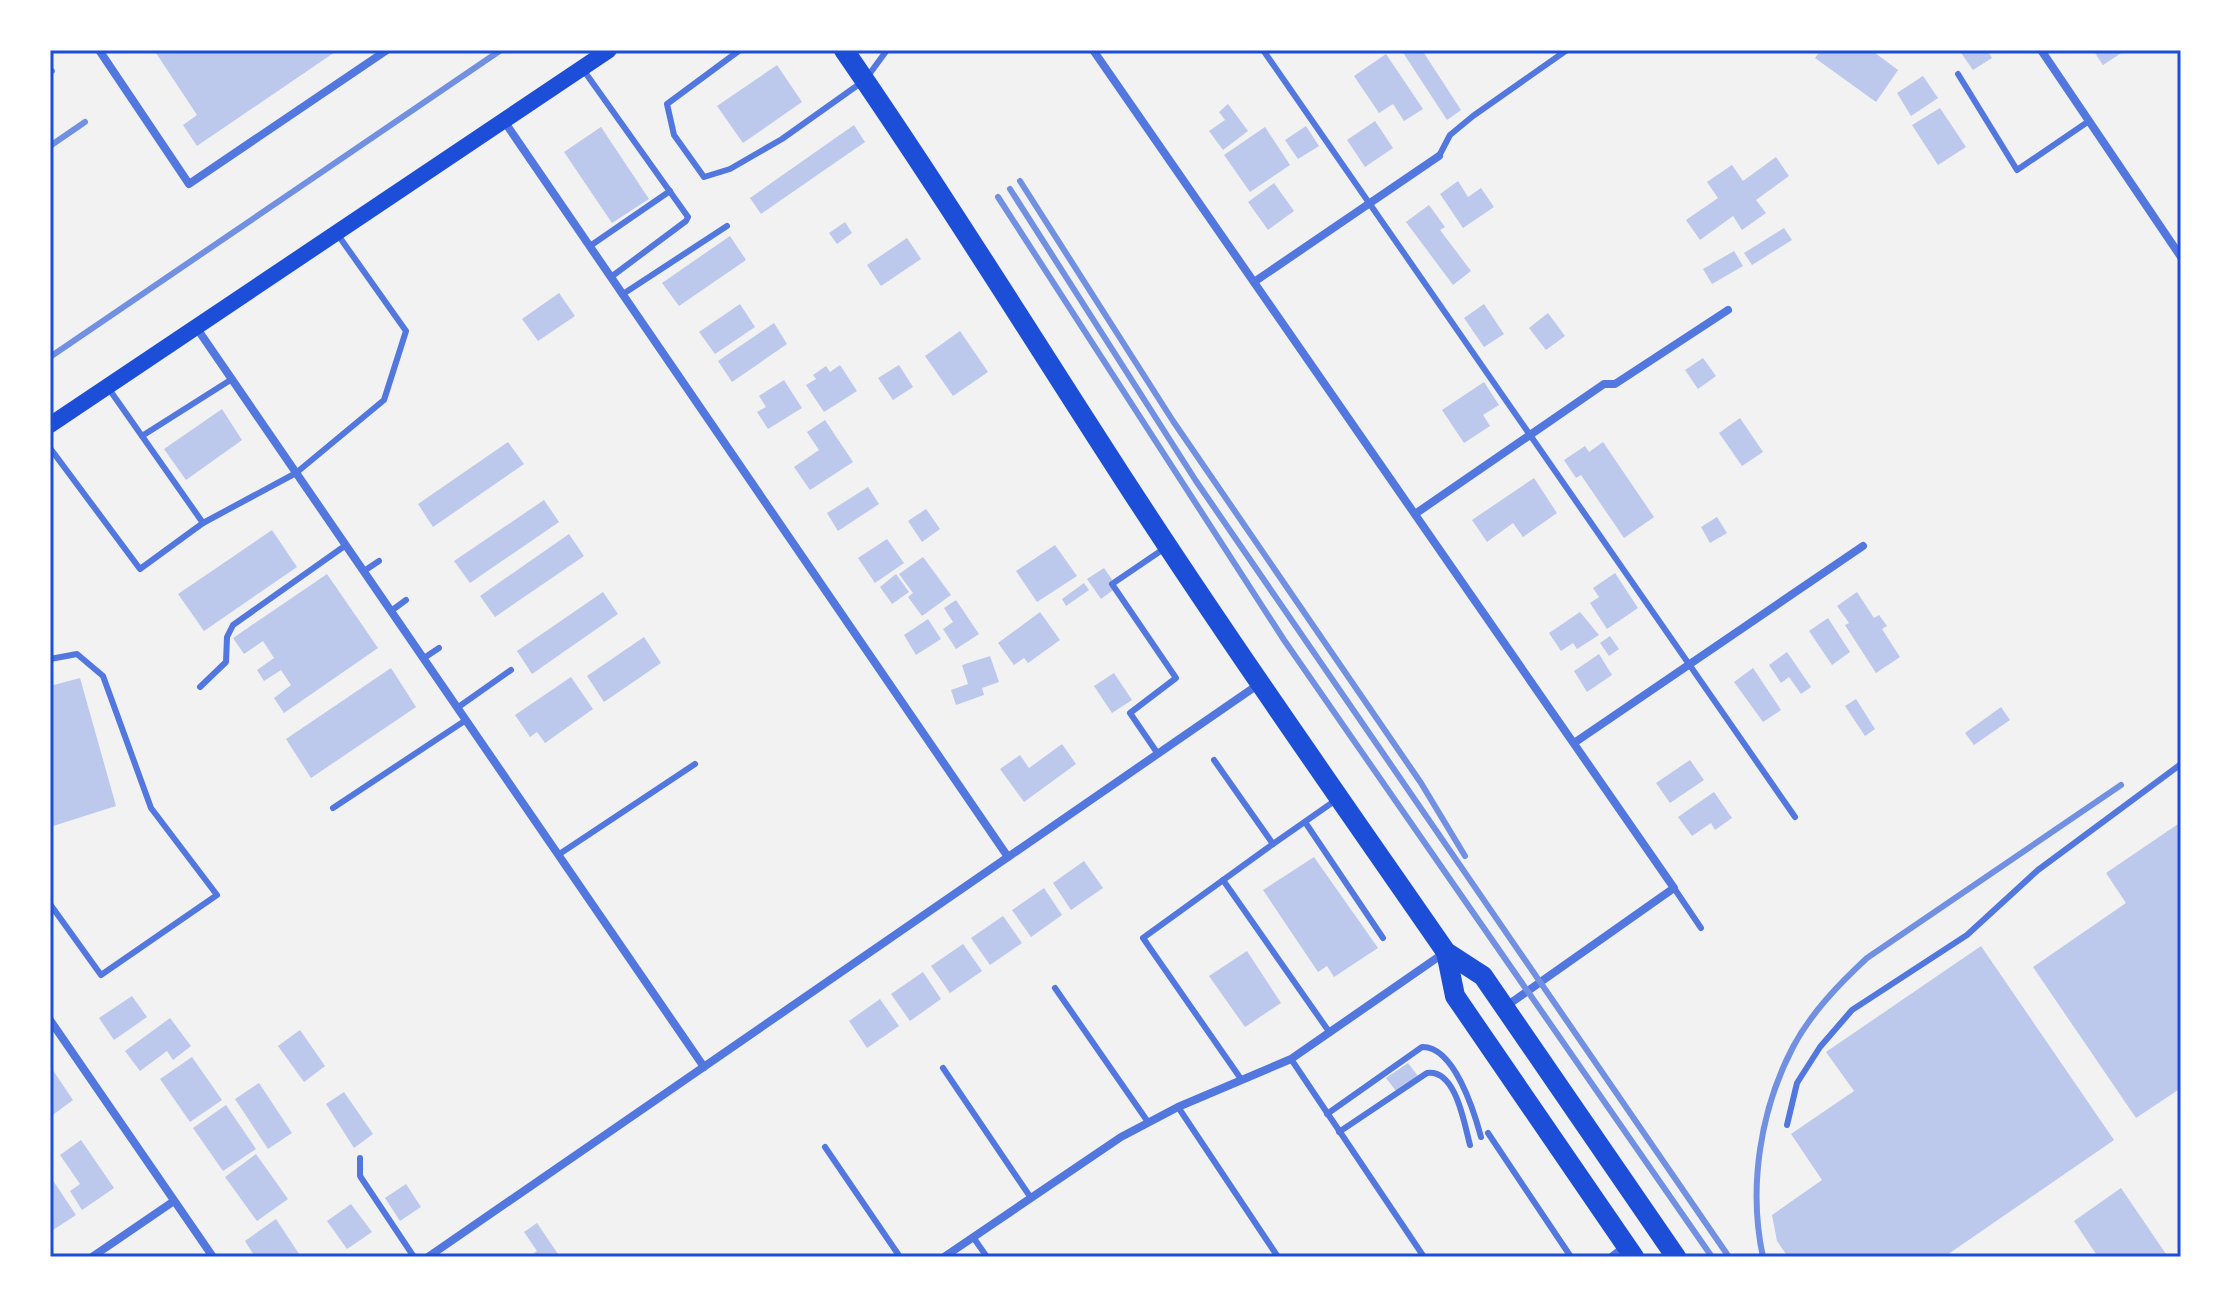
<svg xmlns="http://www.w3.org/2000/svg" width="2231" height="1307" viewBox="0 0 2231 1307" font-family="Quicksand,sans-serif">
	<style>
		.building { fill: #bdc9ec }
		.lines { fill: none; stroke-linecap: round; stroke-linejoin: round }
		.service { stroke: #5277de; stroke-width: 6 }
		.minor { stroke: #5277de; stroke-width: 8 }
		.secondary { stroke: #1d4ed8; stroke-width: 16 }
		.primary { stroke: #1d4ed8; stroke-width: 20 }
		.rail { stroke: #7290e2; stroke-width: 6 }
		.neatline { fill: none; stroke: #1d4ed8; stroke-width: 3 }
	</style>
	<rect width="100%" height="100%" fill="#f2f2f2"/>
	<g class="building">
		<polygon points="154,50 338,50 197,146 183,125 197,115"/>
		<polygon points="1404,50 1422,50 1461,110 1447,120 1402,51"/>
		<polygon points="1821,50 1871,50 1898,70 1876,102 1815,58"/>
		<polygon points="1959,50 1987,50 1992,58 1973,70"/>
		<polygon points="2093,50 2126,50 2103,65"/>
		<polygon points="1386,54 1423,109 1404,121 1393,104 1379,113 1354,76"/>
		<polygon points="777,65 802,102 743,143 717,106"/>
		<polygon points="1923,76 1938,98 1911,116 1897,93"/>
		<polygon points="1228,104 1248,131 1223,150 1209,131 1225,120 1219,112"/>
		<polygon points="1940,108 1966,147 1938,165 1912,125"/>
		<polygon points="1375,121 1393,148 1365,167 1347,140"/>
		<polygon points="854,125 865,142 761,214 750,198"/>
		<polygon points="1306,126 1319,146 1298,159 1285,140"/>
		<polygon points="601,127 649,199 612,223 564,152"/>
		<polygon points="1265,127 1290,165 1250,192 1224,155"/>
		<polygon points="1776,157 1789,176 1756,200 1766,213 1742,230 1733,216 1700,240 1686,220 1718,198 1707,182 1732,165 1743,181"/>
		<polygon points="1458,181 1468,197 1481,188 1494,207 1463,228 1440,194"/>
		<polygon points="1274,183 1294,211 1268,230 1248,202"/>
		<polygon points="1429,205 1445,227 1440,230 1471,271 1453,285 1406,222"/>
		<polygon points="845,222 852,233 837,244 829,233"/>
		<polygon points="1784,228 1792,240 1752,265 1744,253"/>
		<polygon points="730,236 746,260 679,306 662,283"/>
		<polygon points="907,238 921,259 881,286 867,265"/>
		<polygon points="1734,251 1743,266 1712,284 1703,269"/>
		<polygon points="559,293 575,316 538,341 522,319"/>
		<polygon points="740,304 755,327 715,354 699,332"/>
		<polygon points="1484,304 1504,334 1484,347 1464,318"/>
		<polygon points="1548,313 1565,336 1546,350 1529,328"/>
		<polygon points="774,323 787,344 732,382 718,361"/>
		<polygon points="960,331 988,372 953,396 925,356"/>
		<polygon points="1703,358 1716,376 1698,389 1685,370"/>
		<polygon points="840,365 857,391 824,412 806,385 816,379 813,375 826,366 830,372"/>
		<polygon points="899,365 913,387 893,400 878,378"/>
		<polygon points="784,380 802,408 768,429 757,412 766,407 759,396"/>
		<polygon points="1484,382 1499,405 1483,415 1490,426 1464,443 1442,410"/>
		<polygon points="222,409 242,440 186,480 164,449"/>
		<polygon points="1740,418 1763,452 1742,466 1719,433"/>
		<polygon points="825,420 853,462 810,490 794,467 819,450 807,432"/>
		<polygon points="508,442 524,464 433,527 418,504"/>
		<polygon points="1603,442 1654,517 1624,538 1581,475 1576,478 1564,460 1585,446 1589,452"/>
		<polygon points="1534,478 1557,513 1523,537 1513,523 1487,542 1472,520"/>
		<polygon points="868,487 879,504 838,531 827,513"/>
		<polygon points="544,500 559,522 470,583 454,561"/>
		<polygon points="926,509 940,529 922,542 908,521"/>
		<polygon points="1717,517 1727,533 1710,543 1701,527"/>
		<polygon points="272,530 297,567 204,631 178,594"/>
		<polygon points="569,534 584,556 495,617 480,596"/>
		<polygon points="887,539 904,563 875,583 858,558"/>
		<polygon points="1055,545 1077,576 1037,602 1016,571"/>
		<polygon points="923,557 951,595 922,616 908,597 913,593 899,574"/>
		<polygon points="1104,568 1117,587 1101,599 1087,579"/>
		<polygon points="1615,573 1638,608 1607,629 1590,603 1599,597 1593,588"/>
		<polygon points="327,574 378,648 284,713 274,698 291,685 281,670 264,681 257,670 274,658 263,641 244,654 233,638"/>
		<polygon points="896,574 909,592 892,604 880,587"/>
		<polygon points="1084,583 1089,590 1066,606 1062,599"/>
		<polygon points="603,592 618,614 532,674 517,651"/>
		<polygon points="1857,592 1874,618 1879,615 1887,626 1882,629 1900,657 1876,673 1845,625 1849,623 1837,606"/>
		<polygon points="956,600 979,634 956,649 943,629 953,622 944,608"/>
		<polygon points="1040,612 1060,640 1028,663 1024,658 1014,665 998,643"/>
		<polygon points="1580,612 1599,635 1577,649 1573,643 1561,651 1549,633"/>
		<polygon points="1828,618 1850,652 1832,665 1809,631"/>
		<polygon points="928,619 941,639 916,655 904,635"/>
		<polygon points="1610,636 1619,649 1609,656 1600,643"/>
		<polygon points="644,637 661,663 604,702 587,676"/>
		<polygon points="1787,652 1811,687 1801,694 1789,677 1781,683 1769,665"/>
		<polygon points="1599,654 1612,675 1587,692 1574,671"/>
		<polygon points="990,656 999,682 982,688 984,695 956,705 951,690 968,684 962,665"/>
		<polygon points="391,668 416,707 311,778 286,739"/>
		<polygon points="1753,668 1781,710 1763,722 1734,682"/>
		<polygon points="1114,673 1132,700 1112,713 1094,686"/>
		<polygon points="571,677 593,709 545,743 537,732 530,737 515,715"/>
		<polygon points="80,678 116,806 50,827 50,686"/>
		<polygon points="1856,699 1875,729 1865,736 1845,706"/>
		<polygon points="2001,707 2010,720 1974,745 1965,733"/>
		<polygon points="1062,744 1076,764 1024,802 1000,769 1020,755 1029,768"/>
		<polygon points="1690,760 1704,780 1670,803 1656,783"/>
		<polygon points="1714,792 1732,818 1715,830 1711,823 1692,836 1678,817"/>
		<polygon points="2181,822 2181,1088 2136,1118 2033,967 2126,903 2106,873"/>
		<polygon points="1314,857 1378,948 1334,977 1327,966 1318,972 1263,890"/>
		<polygon points="1084,861 1103,888 1071,910 1053,883"/>
		<polygon points="1044,888 1062,915 1031,937 1012,910"/>
		<polygon points="1003,916 1022,943 990,965 971,938"/>
		<polygon points="963,944 982,971 950,993 931,966"/>
		<polygon points="1981,946 2114,1140 1944,1257 1788,1257 1777,1241 1772,1215 1822,1180 1791,1134 1854,1091 1826,1052"/>
		<polygon points="1247,951 1281,1003 1245,1027 1209,976"/>
		<polygon points="923,972 941,999 910,1021 891,994"/>
		<polygon points="132,996 147,1017 114,1040 99,1018"/>
		<polygon points="880,999 899,1026 867,1048 849,1021"/>
		<polygon points="170,1018 191,1046 173,1060 167,1051 140,1071 125,1051"/>
		<polygon points="300,1030 325,1066 304,1082 278,1046"/>
		<polygon points="192,1057 222,1100 190,1122 160,1079"/>
		<polygon points="1408,1063 1418,1076 1396,1091 1386,1078"/>
		<polygon points="50,1066 73,1100 50,1117"/>
		<polygon points="259,1083 292,1133 268,1149 235,1099"/>
		<polygon points="344,1092 373,1134 354,1148 326,1104"/>
		<polygon points="226,1105 256,1149 223,1171 193,1128"/>
		<polygon points="81,1140 114,1188 82,1210 70,1191 80,1184 60,1155"/>
		<polygon points="256,1154 288,1199 257,1221 225,1177"/>
		<polygon points="50,1176 76,1215 50,1232"/>
		<polygon points="406,1184 421,1207 400,1221 385,1198"/>
		<polygon points="2121,1188 2168,1257 2098,1257 2074,1221"/>
		<polygon points="351,1204 372,1232 347,1249 327,1221"/>
		<polygon points="276,1219 301,1257 255,1257 245,1241"/>
		<polygon points="537,1223 560,1257 529,1257 537,1251 524,1232"/>
	</g>
	<g class="lines">
		<g class="service">
			<polyline points="740,50 667,104 674,135 704,177 730,169 782,139 865,80 887,50"/>
			<polyline points="1263,50 1795,817"/>
			<polyline points="582,68 688,217 686,221 611,277"/>
			<polyline points="1958,74 2017,170 2089,121"/>
			<polyline points="1439,156 1450,135 1473,116 1567,50"/>
			<polyline points="590,246 670,191"/>
			<polyline points="623,294 727,226"/>
			<polyline points="109,389 203,523 296,473 384,400 406,331 338,235"/>
			<polyline points="142,436 232,379"/>
			<polyline points="50,448 140,569 203,523"/>
			<polyline points="364,571 379,561"/>
			<polyline points="391,611 406,600"/>
			<polyline points="424,658 439,648"/>
			<polyline points="50,659 77,654 103,676 151,808 217,895 101,975 50,904"/>
			<polyline points="200,687 226,662 227,637 233,625 346,545"/>
			<polyline points="457,708 511,670"/>
			<polyline points="1158,754 1130,713 1176,678 1112,584 1165,548"/>
			<polyline points="1214,760 1273,844 1336,800"/>
			<polyline points="333,808 466,720"/>
			<polyline points="1305,822 1383,938"/>
			<polyline points="558,855 695,764"/>
			<polyline points="1223,880 1330,1033"/>
			<polyline points="1674,888 1701,928"/>
			<polyline points="1055,988 1148,1122"/>
			<polyline points="1291,1059 1424,1257"/>
			<polyline points="943,1068 1031,1198"/>
			<polyline points="1241,1079 1143,938 1273,844"/>
			<polyline points="1178,1107 1278,1257"/>
			<path d="M1327,1114L1422,1047C1454,1046 1474,1111 1481,1137"/>
			<polyline points="1787,1125 1797,1083 1820,1047 1852,1010 1967,935 2038,870 2181,764"/>
			<path d="M1339,1132L1427,1073C1456,1069 1464,1123 1470,1145"/>
			<polyline points="1488,1133 1571,1257"/>
			<polyline points="825,1147 900,1257"/>
			<polyline points="360,1158 360,1176 414,1257"/>
			<polyline points="973,1237 987,1257"/>
			<polyline points="1610,1257 1623,1247"/>
		</g>
		<g class="minor">
			<polyline points="99,50 189,184 387,50"/>
			<polyline points="1093,50 1674,888 1505,1007"/>
			<polyline points="2041,50 2181,257"/>
			<polyline points="504,121 1008,857"/>
			<polyline points="1254,282 1439,156"/>
			<polyline points="196,327 704,1067"/>
			<polyline points="1415,514 1604,384 1615,384 1728,310"/>
			<polyline points="1574,743 1863,546"/>
			<polyline points="50,1020 213,1257"/>
			<polyline points="92,1257 174,1201"/>
			<polyline points="428,1257 1259,684"/>
			<polyline points="944,1257 1121,1137 1178,1107 1291,1059 1444,953"/>
		</g>
		<polyline class="secondary" points="50,425 609,50"/>
		<g class="primary">
			<path d="M844,50C944,195 1036,344 1132,492C1233,647 1340,799 1446,952L1483,976L1676,1257"/>
			<polyline points="1446,952 1455,996 1634,1257"/>
		</g>
		<g class="rail">
			<polyline points="50,73 52,71"/>
			<polyline points="50,146 85,122"/>
			<polyline points="1020,181 1173,421 1421,783 1465,856"/>
			<polyline points="1010,189 1196,481 1729,1257"/>
			<polyline points="998,197 1284,640 1712,1257"/>
			<polyline points="50,357 501,50"/>
			<path d="M1763,1257C1748,1188 1760,1110 1793,1047C1811,1013 1839,984 1867,958L2121,785"/>
		</g>
	</g>
	<rect width="2231" height="1307" fill="none" stroke="#ffffff" stroke-width="104"/>
	<rect x="52" y="52" width="2127" height="1203" class="neatline"/>
</svg>
